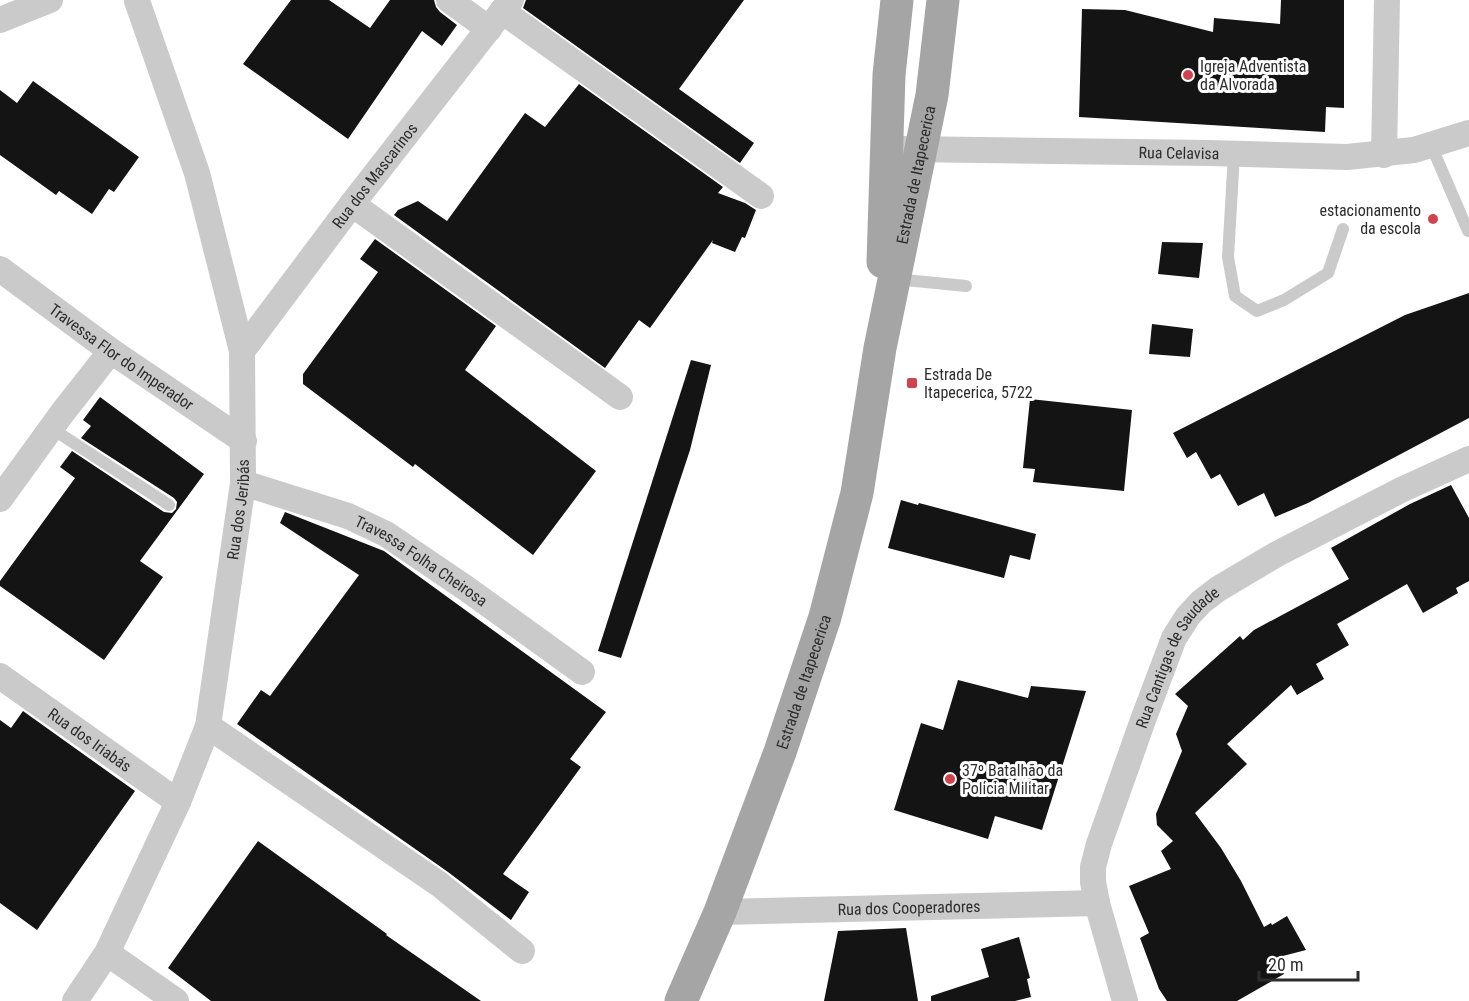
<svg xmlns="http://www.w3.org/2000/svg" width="1469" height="1001" viewBox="0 0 1469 1001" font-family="'Roboto Condensed',sans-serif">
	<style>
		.building { fill: #141414 }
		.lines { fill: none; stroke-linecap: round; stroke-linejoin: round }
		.service { stroke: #cacaca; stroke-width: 12 }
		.minor { stroke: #cacaca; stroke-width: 26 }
		.primary { stroke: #a5a5a5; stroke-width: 33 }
		.poi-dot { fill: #d0424e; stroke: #fff; stroke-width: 2 }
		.labels { text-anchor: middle; stroke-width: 6; stroke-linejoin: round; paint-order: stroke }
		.poi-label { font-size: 16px; fill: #2d2d2d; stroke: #fff; text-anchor: start }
		.street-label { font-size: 16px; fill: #2d2d2d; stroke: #fff }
	</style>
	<rect width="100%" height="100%" fill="#fff"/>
	<g class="building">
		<polygon points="291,0 329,0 370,28 390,0 434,0 436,7 440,12 457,25 442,46 422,31 348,139 243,64"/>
		<polygon points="526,0 744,0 679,89 754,143 740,163 523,8"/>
		<polygon points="1281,0 1344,0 1344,108 1326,107 1325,132 1079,117 1082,9 1125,10 1213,32 1214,18 1280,24"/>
		<polygon points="33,81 139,157 114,192 109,189 92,214 59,191 56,195 0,155 0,90 17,103"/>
		<polygon points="579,84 723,187 718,193 745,203 756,210 745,238 742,237 735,252 712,243 713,240 650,328 639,320 605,368 394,215 398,210 418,201 447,221 525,113 545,127"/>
		<polygon points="375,239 496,326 465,370 596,471 533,555 415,464 413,467 303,384 303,374 378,272 360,259"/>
		<polygon points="1162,242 1203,243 1199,278 1158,274"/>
		<polygon points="1469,293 1469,418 1308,503 1275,517 1264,493 1238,506 1220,474 1211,479 1196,452 1187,458 1173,433 1405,315"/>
		<polygon points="1152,324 1193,329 1190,357 1149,354"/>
		<polygon points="691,360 711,365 690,450 621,658 598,651"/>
		<polygon points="100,397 204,474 140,561 163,577 104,660 0,586 0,581 75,478 60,467 72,451 164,512 172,513 176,509 177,502 174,498 81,438 91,426 83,420"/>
		<polygon points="1030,399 1132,410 1124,491 1033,482 1035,469 1023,468"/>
		<polygon points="1451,485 1469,518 1469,581 1456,588 1458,593 1423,613 1407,584 1337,624 1349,645 1316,664 1324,679 1297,695 1291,685 1227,744 1247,764 1195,813 1221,848 1241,881 1264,927 1271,923 1272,925 1287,916 1306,950 1275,958 1284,974 1237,1001 1167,1001 1159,989 1140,938 1149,933 1129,886 1171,869 1161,851 1173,841 1157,825 1156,814 1182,751 1176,734 1188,706 1175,694 1240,636 1243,640 1254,630 1349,579 1331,548 1410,504"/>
		<polygon points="901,500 918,505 919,503 1036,534 1030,560 1010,555 1004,578 888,548"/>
		<polygon points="285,512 384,551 606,712 570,759 581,767 503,874 529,892 511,920 448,872 237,724 261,690 270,696 359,575 280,523"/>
		<polygon points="958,680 1028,698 1031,686 1086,691 1042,830 995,816 988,839 894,810 921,723 943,730"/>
		<polygon points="23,711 135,791 37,930 0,903 0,720 11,728"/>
		<polygon points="258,841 387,934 386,935 481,1001 211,1001 168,968"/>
		<polygon points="906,928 918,1001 824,1001 838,931"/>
		<polygon points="1019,937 1030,978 1027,979 1031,997 1015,1001 931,1001 931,996 989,977 981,949"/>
	</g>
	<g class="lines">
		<g class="service">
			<polyline points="1431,145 1468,231"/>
			<polyline points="1234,154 1228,257 1235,296 1257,311 1284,300 1328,273 1343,229"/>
			<polyline points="895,279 966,286"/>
			<polyline points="51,428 169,505"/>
		</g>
		<g class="minor">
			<polyline points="449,0 489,29"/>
			<polyline points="502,11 761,196"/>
			<polyline points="0,20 50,0"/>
			<path id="s1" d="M903,149L1209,153L1347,157L1414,150L1469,133"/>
			<polyline points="1384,155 1387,0"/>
			<polyline points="352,204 620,397"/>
			<path id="s2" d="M0,269L111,351L244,441"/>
			<path id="s3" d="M242,351L352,204L511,0"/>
			<path id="s4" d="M243,483L348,516L386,534L467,589L582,672"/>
			<polyline points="0,499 63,412 111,351"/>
			<path id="s5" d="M0,676L178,802"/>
			<polyline points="208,726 439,884 522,951"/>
			<path id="s6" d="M720,912L1097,903"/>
			<polyline points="107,953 176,1001"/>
			<path id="s7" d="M75,1001L107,953L178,802L208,726L243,483L242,351L197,173L137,1"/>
			<path id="s8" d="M1125,1001L1097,903L1093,882V867L1099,844L1143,720L1174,638L1188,616L1201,602L1218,589L1277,554L1401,490L1469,459"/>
		</g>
		<g class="primary">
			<polyline points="883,262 889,75 897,0"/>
			<path id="s9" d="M681,1001L720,912L780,752L825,617L857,493L880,348L932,95L943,0"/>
		</g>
	</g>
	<g class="poi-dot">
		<circle cx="1188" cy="75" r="6"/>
		<circle cx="1433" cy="219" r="6"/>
		<rect x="906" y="377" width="12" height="12" rx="3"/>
		<circle cx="950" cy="779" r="6"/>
	</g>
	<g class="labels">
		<g class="poi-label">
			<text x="1200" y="72">Igreja Adventista<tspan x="1200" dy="18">da Alvorada</tspan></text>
			<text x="1421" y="216" text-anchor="end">estacionamento<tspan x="1421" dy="18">da escola</tspan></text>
			<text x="924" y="380">Estrada De<tspan x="924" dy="18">Itapecerica, 5722</tspan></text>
			<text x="962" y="776">37º Batalhão da<tspan x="962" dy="18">Policia Militar</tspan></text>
		</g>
		<g class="street-label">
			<text dy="6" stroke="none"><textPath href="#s1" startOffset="276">Rua Celavisa</textPath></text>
			<text dy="6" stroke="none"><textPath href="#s3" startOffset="220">Rua dos Mascarinos</textPath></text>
			<text dy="6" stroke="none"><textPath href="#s9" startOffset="862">Estrada de Itapecerica</textPath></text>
			<text dy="6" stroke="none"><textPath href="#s2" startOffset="150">Travessa Flor do Imperador</textPath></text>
			<text dy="6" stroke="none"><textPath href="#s7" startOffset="525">Rua dos Jeribás</textPath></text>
			<text dy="6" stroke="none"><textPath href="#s4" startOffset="196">Travessa Folha Cheirosa</textPath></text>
			<text dy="6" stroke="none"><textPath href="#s8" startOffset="366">Rua Cantigas de Saudade</textPath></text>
			<text dy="6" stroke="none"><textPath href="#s9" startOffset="342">Estrada de Itapecerica</textPath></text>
			<text dy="6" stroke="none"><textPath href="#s5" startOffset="110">Rua dos Iriabás</textPath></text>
			<text dy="6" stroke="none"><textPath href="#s6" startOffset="189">Rua dos Cooperadores</textPath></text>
		</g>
	</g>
	<path d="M1259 971v9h99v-9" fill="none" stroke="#2d2d2d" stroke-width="3"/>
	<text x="1268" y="971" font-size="18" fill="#2d2d2d" stroke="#ffffff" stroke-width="4.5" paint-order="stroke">20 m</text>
</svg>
